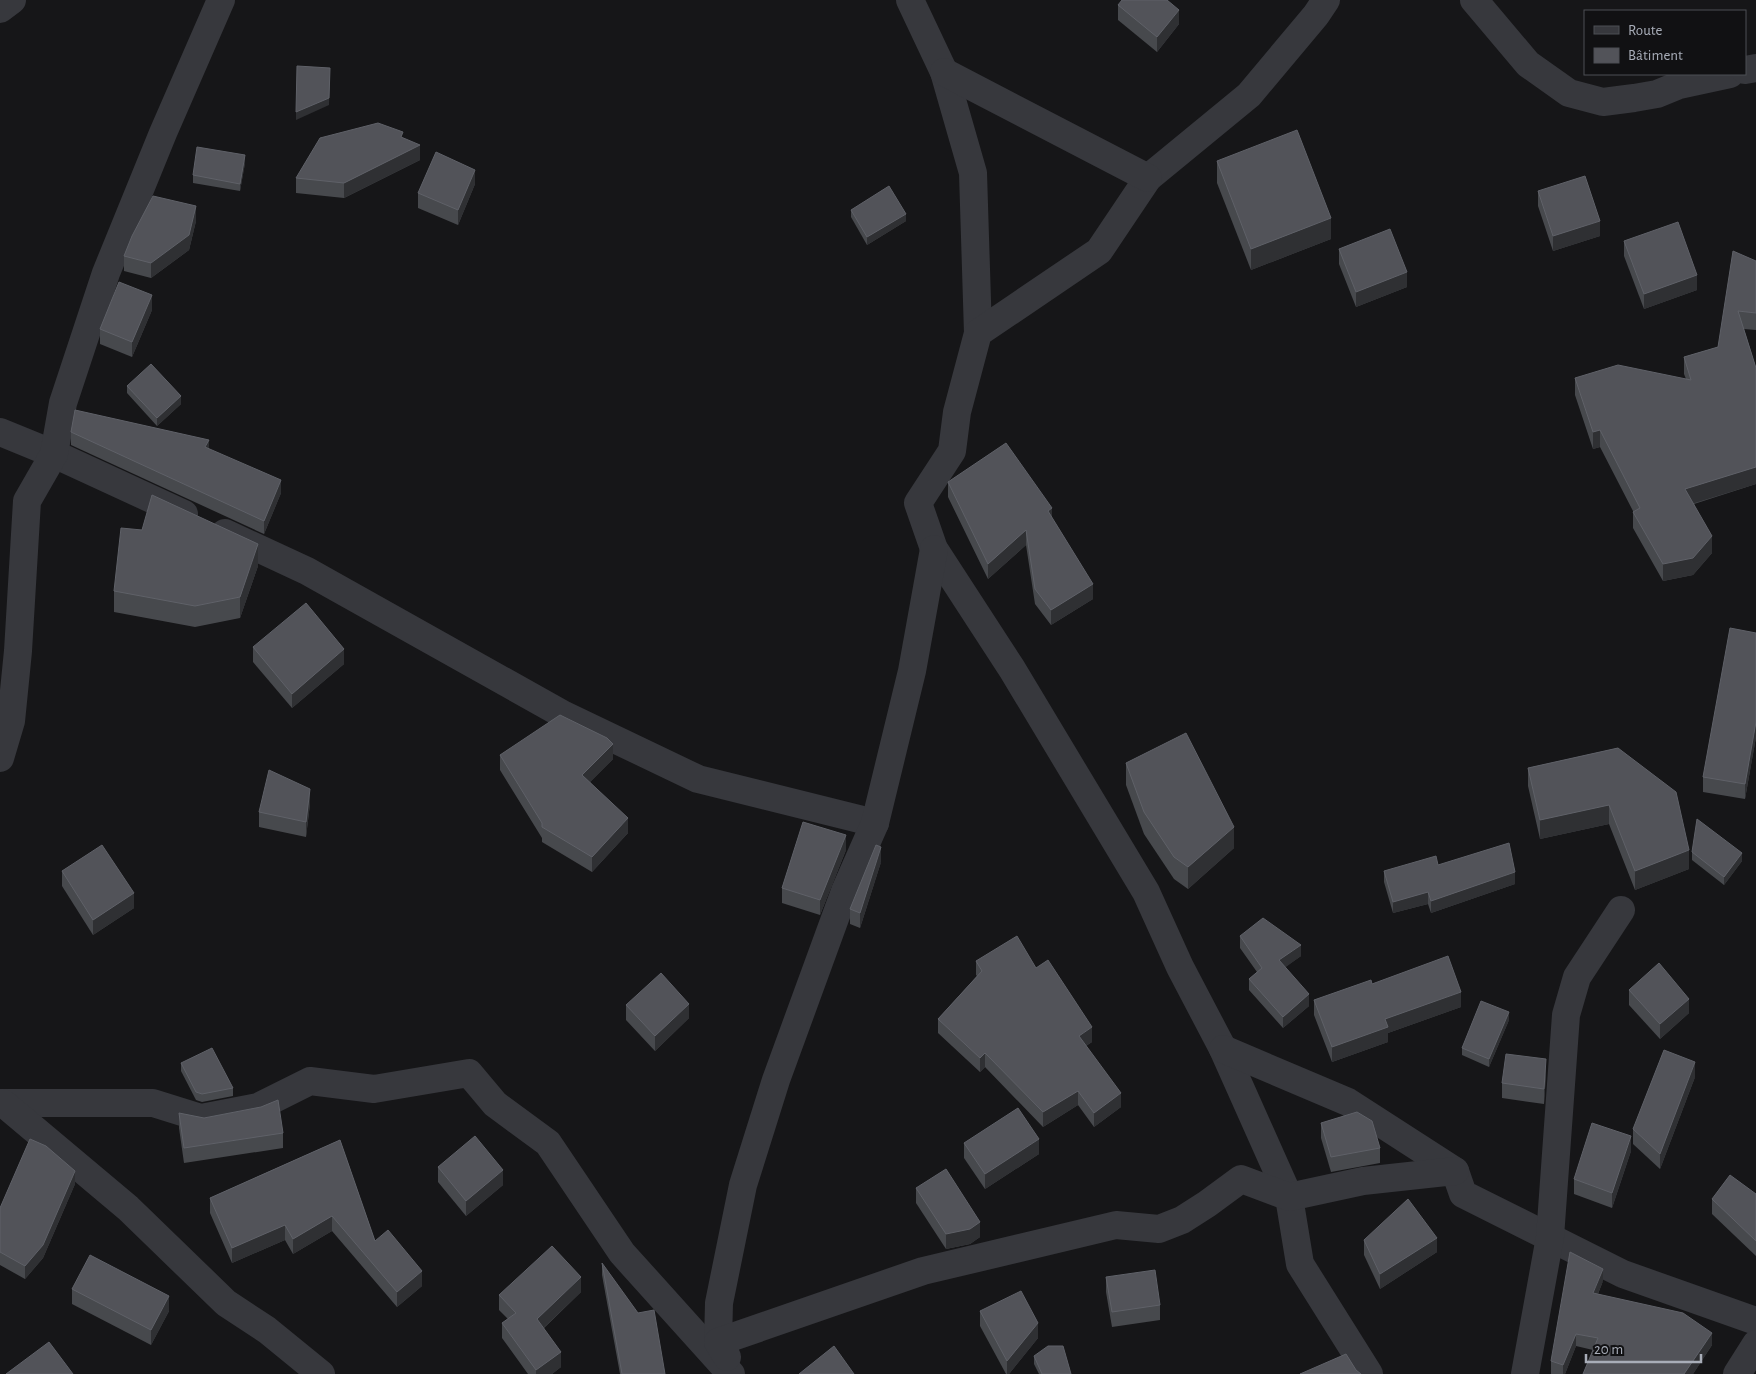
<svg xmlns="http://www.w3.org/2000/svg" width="1756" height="1374" viewBox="0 0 1756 1374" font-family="'Alegreya Sans',sans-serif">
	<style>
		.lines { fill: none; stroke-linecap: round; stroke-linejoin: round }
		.minor { stroke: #37383d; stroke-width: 28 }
		.wall { fill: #47494d }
		.shaded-wall { fill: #2f3033 }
		.building { fill: #525359; stroke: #5f6168 }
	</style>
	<rect width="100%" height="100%" fill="#161618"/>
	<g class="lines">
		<g class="minor">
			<polyline points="910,0 944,72 973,173 978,333"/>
			<polyline points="1326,0 1316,15 1249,95 1148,178 1099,251 978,333 957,412 952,451 918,503 934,549 1012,669 1146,892 1180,967 1223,1049 1289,1197 1300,1264 1369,1374"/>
			<polyline points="1474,0 1528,64 1569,93 1603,102 1634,98 1657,94 1679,85 1730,74"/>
			<polyline points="0,9 12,0"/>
			<polyline points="1745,70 1756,68"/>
			<polyline points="944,72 1148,178"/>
			<polyline points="0,432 54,454 184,514"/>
			<polyline points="225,533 307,571 564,715 698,779 875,823"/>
			<polyline points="0,758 11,721 18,651 27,501 54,454 63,403 106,273 163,133 221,0"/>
			<polyline points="1223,1049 1348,1102 1455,1171 1463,1194 1623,1274 1756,1321"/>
			<polyline points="0,1103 153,1103 201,1118 258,1107 310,1081 374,1089 469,1073 495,1104 548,1143 622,1253 731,1374"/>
			<polyline points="3,1103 128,1208 226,1303 267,1330 321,1374"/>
			<polyline points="718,1342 719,1303 743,1185 776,1080 845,891 875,823 912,671 934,549"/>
			<polyline points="727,1357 718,1342 923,1271 1116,1225 1159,1229 1182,1220 1207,1204 1241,1179 1289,1197 1363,1181 1455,1171"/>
			<polyline points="1525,1374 1550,1237 1566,1015 1577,977 1621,910"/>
			<polyline points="1737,1374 1756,1344"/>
		</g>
	</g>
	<g class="wall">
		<polygon points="1118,5 1179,24 1157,52 1118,20"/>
		<polygon points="403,138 420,160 344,198 296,193 296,178"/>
		<polygon points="1217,161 1331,239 1251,270 1217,183"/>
		<polygon points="245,163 240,191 193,183 193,175"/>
		<polygon points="475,184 458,225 418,208 418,193"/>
		<polygon points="1538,191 1600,236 1553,251 1538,206"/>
		<polygon points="851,210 906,221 867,245 851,217"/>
		<polygon points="196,221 189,250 151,278 124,271 124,256"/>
		<polygon points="1624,241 1697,290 1644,309 1624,256"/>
		<polygon points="1339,249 1407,287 1356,307 1339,264"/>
		<polygon points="1756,261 1756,330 1744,329 1756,368 1756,484 1694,504 1712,553 1693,575 1663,581 1633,528 1633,511 1600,447 1593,449 1575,395 1575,378 1686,379 1684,374 1684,357 1718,347"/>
		<polygon points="152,310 132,357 100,344 100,329"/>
		<polygon points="127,386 181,404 157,426 127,393"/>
		<polygon points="71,432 209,449 281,493 264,534 71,445"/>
		<polygon points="948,482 1052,518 1093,599 1051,625 1035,604 1026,545 988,579 948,497"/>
		<polygon points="258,566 240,618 195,627 114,612 114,591"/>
		<polygon points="1756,633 1756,737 1745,799 1703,792 1703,777"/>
		<polygon points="253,647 344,664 292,708 253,662"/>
		<polygon points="1618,748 1689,869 1635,890 1609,824 1540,839 1528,786 1528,768"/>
		<polygon points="500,755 613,759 590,782 628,833 592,872 542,842 542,838 500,770"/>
		<polygon points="1126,763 1234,848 1188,889 1174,879 1144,834 1126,785"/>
		<polygon points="310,804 306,837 259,827 259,812"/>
		<polygon points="846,850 820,915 782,903 782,888"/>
		<polygon points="1692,852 1742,861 1724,885 1692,860"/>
		<polygon points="881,862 860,928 850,924 850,909"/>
		<polygon points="1438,865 1515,884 1431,913 1428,904 1393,913 1384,882 1384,871"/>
		<polygon points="62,871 134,908 93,935 62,886"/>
		<polygon points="1240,936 1301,956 1285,967 1309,1006 1283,1028 1249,990 1249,979 1257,972 1240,948"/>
		<polygon points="976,961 1092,1042 1086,1046 1121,1107 1094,1127 1078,1105 1043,1127 985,1067 980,1072 938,1033 938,1019 977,976 976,975"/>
		<polygon points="1372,984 1461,1007 1388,1033 1388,1042 1332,1062 1314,1015 1314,1000"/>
		<polygon points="1629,990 1689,1013 1660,1039 1629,1005"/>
		<polygon points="626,1005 689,1018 655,1051 626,1020"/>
		<polygon points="1509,1020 1489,1067 1462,1055 1462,1048"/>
		<polygon points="181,1063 233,1088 233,1096 202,1102 196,1100 181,1071"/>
		<polygon points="1546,1074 1544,1104 1502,1098 1502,1083"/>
		<polygon points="1695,1077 1660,1169 1633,1144 1633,1129"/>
		<polygon points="179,1113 283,1133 283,1148 184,1163 179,1128"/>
		<polygon points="1321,1123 1380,1148 1380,1163 1331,1172 1321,1138"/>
		<polygon points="340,1140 375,1241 422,1286 397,1307 332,1231 293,1254 285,1240 232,1263 210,1213 210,1198"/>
		<polygon points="964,1143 1039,1154 985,1189 964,1158"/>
		<polygon points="1631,1151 1612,1208 1574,1194 1574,1179"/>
		<polygon points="438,1167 503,1185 466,1216 438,1182"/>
		<polygon points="75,1184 43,1258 25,1279 0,1265 0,1208"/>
		<polygon points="916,1188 980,1237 970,1244 946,1249 916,1203"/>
		<polygon points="1756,1194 1756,1256 1712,1214 1712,1199"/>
		<polygon points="1364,1240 1437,1252 1380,1289 1364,1255"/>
		<polygon points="602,1263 665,1374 620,1374 602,1275"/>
		<polygon points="1106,1277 1160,1305 1160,1320 1112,1327 1106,1292"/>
		<polygon points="1603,1281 1598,1294 1712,1345 1693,1374 1583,1374 1593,1350 1576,1346 1565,1374 1551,1374 1551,1361"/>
		<polygon points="72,1289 169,1311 151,1345 72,1304"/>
		<polygon points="581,1292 544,1328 561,1367 552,1374 528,1374 502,1338 502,1323 508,1319 499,1310 499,1295"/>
		<polygon points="980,1311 1038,1338 1009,1374 1006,1374 980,1326"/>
		<polygon points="1034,1356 1071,1374 1039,1374 1034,1364"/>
	</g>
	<g class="shaded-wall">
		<polygon points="1179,10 1179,24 1157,52 1157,37"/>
		<polygon points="330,75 329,105 296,120 296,112"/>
		<polygon points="420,145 420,160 344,198 344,183"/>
		<polygon points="245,155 245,163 240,191 240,184"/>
		<polygon points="475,170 475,184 458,225 458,210"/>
		<polygon points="196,206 196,221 189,250 151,278 151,263"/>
		<polygon points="906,214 906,221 867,245 867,237"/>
		<polygon points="1331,218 1331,239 1251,270 1251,249"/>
		<polygon points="1600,221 1600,236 1553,251 1553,236"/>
		<polygon points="1407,272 1407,287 1356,307 1356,292"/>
		<polygon points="1697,275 1697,290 1644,309 1644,294"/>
		<polygon points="152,295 152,310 132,357 132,342"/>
		<polygon points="181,396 181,404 157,426 157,418"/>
		<polygon points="1600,430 1600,447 1593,449 1593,432"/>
		<polygon points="209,440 209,453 205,447"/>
		<polygon points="1756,467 1756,484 1685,506 1685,489"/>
		<polygon points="281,480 281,493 264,534 264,521"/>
		<polygon points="1052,508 1052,523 1048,511"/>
		<polygon points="1026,530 1026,545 988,579 988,564"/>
		<polygon points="1712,536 1712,553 1693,575 1663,581 1663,564"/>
		<polygon points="258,544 258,566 240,618 240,597"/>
		<polygon points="1093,584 1093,599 1051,625 1051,610"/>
		<polygon points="344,649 344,664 292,708 292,694"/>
		<polygon points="1756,722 1756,737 1745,799 1745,784"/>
		<polygon points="613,744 613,759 582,790 582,775"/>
		<polygon points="310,789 310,804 306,837 306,822"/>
		<polygon points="1609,805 1609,824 1540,839 1540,820"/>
		<polygon points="628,818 628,833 592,872 592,857"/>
		<polygon points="1234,827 1234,848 1188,889 1188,867"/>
		<polygon points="846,835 846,850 820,915 820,900"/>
		<polygon points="881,847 881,862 860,928 860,913"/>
		<polygon points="1689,850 1689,869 1635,890 1635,871"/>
		<polygon points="1742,853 1742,861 1724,885 1724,877"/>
		<polygon points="1515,872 1515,884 1431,913 1431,901"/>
		<polygon points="1428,892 1428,904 1393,913 1393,902"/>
		<polygon points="134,893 134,908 93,935 93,920"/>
		<polygon points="1301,945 1301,956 1279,972 1279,960"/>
		<polygon points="1461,992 1461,1007 1388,1033 1388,1042 1332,1062 1332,1047 1385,1019"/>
		<polygon points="1309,994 1309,1006 1283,1028 1283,1017"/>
		<polygon points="1689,999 1689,1013 1660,1039 1660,1024"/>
		<polygon points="689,1004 689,1018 655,1051 655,1036"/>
		<polygon points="1509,1012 1509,1020 1489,1067 1489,1059"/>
		<polygon points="1092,1027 1092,1042 1079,1050 1079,1036"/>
		<polygon points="985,1053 985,1067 980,1072 980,1058"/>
		<polygon points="1546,1059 1546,1074 1544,1104 1544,1089"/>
		<polygon points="1695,1062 1695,1077 1660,1169 1660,1154"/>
		<polygon points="1078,1091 1078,1105 1043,1127 1043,1112"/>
		<polygon points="1121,1093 1121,1107 1094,1127 1094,1113"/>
		<polygon points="1631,1136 1631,1151 1612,1208 1612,1193"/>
		<polygon points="1039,1139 1039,1154 985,1189 985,1174"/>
		<polygon points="503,1170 503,1185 466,1216 466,1201"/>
		<polygon points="75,1171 75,1184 43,1258 25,1279 25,1266"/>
		<polygon points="332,1216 332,1231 293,1254 293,1239"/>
		<polygon points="980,1222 980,1237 970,1244 946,1249 946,1234"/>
		<polygon points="285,1225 285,1240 232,1263 232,1248"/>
		<polygon points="1437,1238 1437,1252 1380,1289 1380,1274"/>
		<polygon points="1603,1269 1603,1281 1593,1306 1593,1293"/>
		<polygon points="422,1271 422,1286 397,1307 397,1292"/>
		<polygon points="581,1277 581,1292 537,1334 537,1319"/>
		<polygon points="169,1296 169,1311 151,1345 151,1330"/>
		<polygon points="1038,1323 1038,1338 1009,1374 1007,1374 1007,1361"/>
		<polygon points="1712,1333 1712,1345 1693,1374 1684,1374"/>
		<polygon points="1576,1334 1576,1346 1565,1374 1563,1374 1563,1365"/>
		<polygon points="561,1352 561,1367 552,1374 536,1374 536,1370"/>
	</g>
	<g class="building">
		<polygon points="1122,0 1167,0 1179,10 1157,37 1118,5"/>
		<polygon points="297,66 330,68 329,98 296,112"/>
		<polygon points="378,123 403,132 401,137 420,145 344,183 296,178 320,138"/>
		<polygon points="1297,130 1331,218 1251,249 1217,161"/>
		<polygon points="197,147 245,155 240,184 193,175"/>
		<polygon points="436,152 475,170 458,210 418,193"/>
		<polygon points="1585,176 1600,221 1553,236 1538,191"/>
		<polygon points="889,186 906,214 867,237 851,210"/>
		<polygon points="153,196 196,206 189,235 151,263 124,256 132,236"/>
		<polygon points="1678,222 1697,275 1644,294 1624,241"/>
		<polygon points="1390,229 1407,272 1356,292 1339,249"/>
		<polygon points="1733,251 1756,261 1756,313 1738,311 1756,368 1756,467 1685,489 1712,536 1693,558 1663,564 1633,512 1640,508 1600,430 1593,432 1575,378 1618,365 1691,380 1684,357 1718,347"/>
		<polygon points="119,282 152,295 132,342 100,329"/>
		<polygon points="151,364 181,396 157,418 127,386"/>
		<polygon points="75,410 209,440 205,447 281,480 264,521 71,432"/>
		<polygon points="1006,443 1052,508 1048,511 1093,584 1051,610 1035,589 1026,530 988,564 948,482"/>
		<polygon points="152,495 258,544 240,597 195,606 114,591 121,528 142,530"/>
		<polygon points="306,603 344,649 292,694 253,647"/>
		<polygon points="1730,628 1756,633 1756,722 1745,784 1703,777"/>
		<polygon points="560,715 607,738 613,744 582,775 628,818 592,857 542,827 542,823 500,755"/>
		<polygon points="1186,733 1234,827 1188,867 1174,857 1144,812 1126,763"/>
		<polygon points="1618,748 1676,792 1689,850 1635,871 1609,805 1540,820 1528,768"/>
		<polygon points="269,770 310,789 306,822 259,812"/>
		<polygon points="1697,819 1742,853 1724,877 1692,852"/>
		<polygon points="803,822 846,835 820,900 782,888"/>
		<polygon points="1509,843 1515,872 1431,901 1428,892 1393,902 1384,871 1436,856 1438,865"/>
		<polygon points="102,845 134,893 93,920 62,871"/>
		<polygon points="876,845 881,847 860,913 850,909"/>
		<polygon points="1263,918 1301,945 1279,960 1309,994 1283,1017 1249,979 1262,968 1240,936"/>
		<polygon points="1017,936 1036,968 1048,960 1092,1027 1079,1036 1121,1093 1094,1113 1078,1091 1043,1112 985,1053 980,1058 938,1019 982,971 976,961"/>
		<polygon points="1448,956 1461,992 1385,1019 1388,1027 1332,1047 1314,1000 1371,980 1372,984"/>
		<polygon points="1659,963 1689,999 1660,1024 1629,990"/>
		<polygon points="661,973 689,1004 655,1036 626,1005"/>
		<polygon points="1481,1001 1509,1012 1489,1059 1462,1048"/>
		<polygon points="212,1048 233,1088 202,1094 196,1092 181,1063"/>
		<polygon points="1664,1050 1695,1062 1660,1154 1633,1129"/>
		<polygon points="1506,1054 1546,1059 1544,1089 1502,1083"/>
		<polygon points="278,1100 283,1133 184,1148 179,1113 204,1118 261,1107"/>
		<polygon points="1018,1108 1039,1139 985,1174 964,1143"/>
		<polygon points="1357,1112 1372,1121 1380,1148 1331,1157 1321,1123"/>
		<polygon points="1592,1123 1631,1136 1612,1193 1574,1179"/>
		<polygon points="475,1136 503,1170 466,1201 438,1167"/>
		<polygon points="30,1139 46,1146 75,1171 43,1245 25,1266 0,1252 0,1208"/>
		<polygon points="340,1140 375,1241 388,1230 422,1271 397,1292 332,1216 293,1239 285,1225 232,1248 210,1198"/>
		<polygon points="946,1169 980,1222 970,1229 946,1234 916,1188"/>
		<polygon points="1730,1175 1756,1194 1756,1241 1712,1199"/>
		<polygon points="1408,1199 1437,1238 1380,1274 1364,1240"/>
		<polygon points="552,1246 581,1277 537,1319 561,1352 536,1370 502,1323 516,1313 499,1295"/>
		<polygon points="1570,1252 1603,1269 1593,1293 1683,1313 1712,1333 1684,1374 1583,1374 1598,1338 1576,1334 1563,1365 1551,1361"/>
		<polygon points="90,1255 169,1296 151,1330 72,1289"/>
		<polygon points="602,1263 638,1313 654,1310 665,1374 622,1374"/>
		<polygon points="1155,1270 1160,1305 1112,1312 1106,1277"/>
		<polygon points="1021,1291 1038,1323 1007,1361 980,1311"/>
		<polygon points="49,1342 73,1374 6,1374"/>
		<polygon points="834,1346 854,1374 799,1374"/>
		<polygon points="1048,1346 1063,1346 1071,1374 1042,1374 1034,1356"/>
		<polygon points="1346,1354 1356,1370 1361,1374 1300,1374"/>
	</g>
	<rect x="1584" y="10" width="162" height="65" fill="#111113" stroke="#4d4f55"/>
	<rect x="1594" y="26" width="25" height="8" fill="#37383d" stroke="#4d4f55"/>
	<text x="1628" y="35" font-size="15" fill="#a8adb8">Route</text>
	<rect x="1594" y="48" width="25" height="15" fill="#525359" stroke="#4d4f55"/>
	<text x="1628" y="60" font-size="15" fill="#a8adb8">Bâtiment</text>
	<path d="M1586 1354v8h115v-8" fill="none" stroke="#a8adb8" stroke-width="2.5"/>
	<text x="1594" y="1354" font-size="15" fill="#a8adb8" stroke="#111113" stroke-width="4" paint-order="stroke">20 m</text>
</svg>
